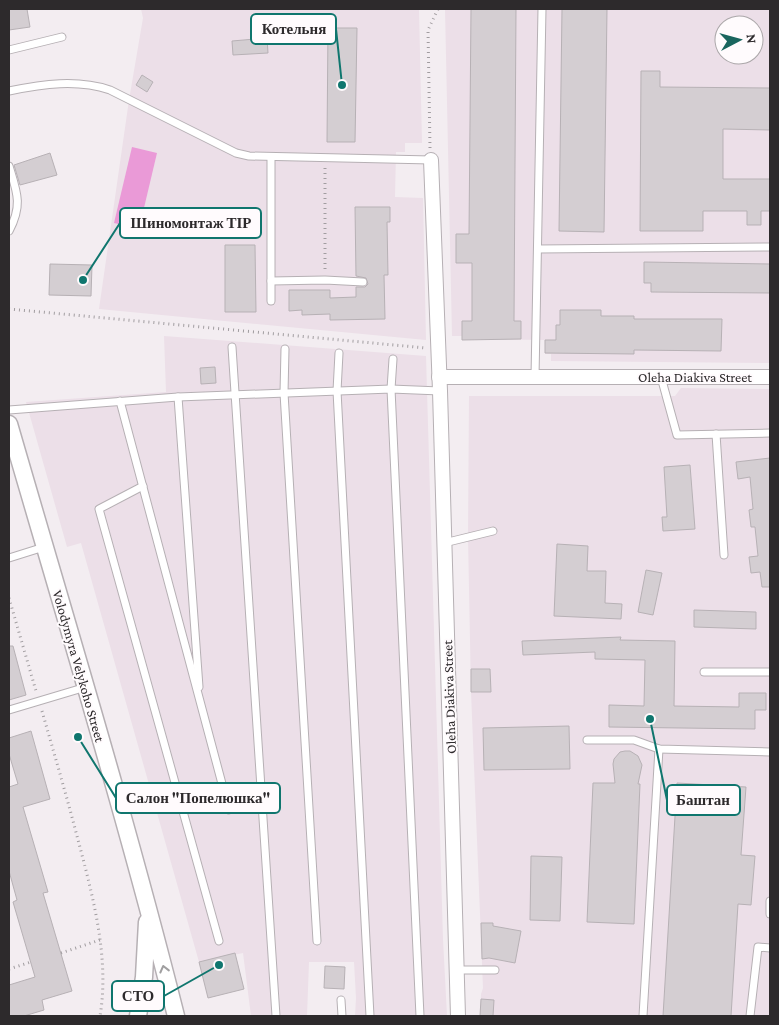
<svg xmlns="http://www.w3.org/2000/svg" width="779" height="1025" viewBox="0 0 779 1025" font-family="'Crimson Pro',serif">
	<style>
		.built { fill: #ecdfe8; fill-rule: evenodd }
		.water { fill: #ea9ad7 }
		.building { fill: #d4ced2; stroke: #b7b1b5 }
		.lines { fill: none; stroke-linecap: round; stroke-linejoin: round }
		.service-casing { stroke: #b6b0b4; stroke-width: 9 }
		.minor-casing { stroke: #b6b0b4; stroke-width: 16 }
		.tertiary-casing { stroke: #b6b0b4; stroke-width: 19 }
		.path { stroke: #a19da0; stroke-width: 3; stroke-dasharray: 1 4; stroke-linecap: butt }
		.service { stroke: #fff; stroke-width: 7 }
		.minor { stroke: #fff; stroke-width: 14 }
		.tertiary { stroke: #fff; stroke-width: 16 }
		.oneway { stroke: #a09fa0 }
		.labels { text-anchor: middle; stroke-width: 4; stroke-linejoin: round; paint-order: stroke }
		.street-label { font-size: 14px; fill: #2d2a2c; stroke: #fffbfd }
		.leader { fill: none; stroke: #0f766e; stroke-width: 2 }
		.callout-dot { fill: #0f766e; stroke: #fffbfd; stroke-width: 2 }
		.callout { fill: #fffbfd; stroke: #0f766e; stroke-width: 2 }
		.callout-label { font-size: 15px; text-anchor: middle; font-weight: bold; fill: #2d2a2c }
	</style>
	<rect width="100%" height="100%" fill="#f3edf1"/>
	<g class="built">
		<polygon points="141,9 419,9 422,143 405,143 405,152 396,152 395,197 423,198 426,340 99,309 129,100 143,18"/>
		<path d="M445,9H770V363L551,361V354H545V340L462,339V336H452ZM724,25H754V55H724Z"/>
		<polygon points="164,336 426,356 443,939 447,1016 355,1016 356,998 354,962 309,962 307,1016 251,1016 243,953 199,962 81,543 67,547 26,402 166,392"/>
		<polygon points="681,388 770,389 770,1016 480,1016 481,994 483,988 471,692 468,537 469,396 675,396"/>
	</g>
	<polygon class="water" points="132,147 157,153 139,229 114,223"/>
	<g class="building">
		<polygon points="9,9 27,9 30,27 9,30"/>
		<polygon points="471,9 516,9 514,321 521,321 521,339 462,340 462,321 472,321 472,263 456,263 456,234 469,234"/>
		<polygon points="562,9 607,9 604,232 559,231"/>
		<polygon points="328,28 357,28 355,142 327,142"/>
		<polygon points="267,38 268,53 233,55 232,41"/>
		<polygon points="641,71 660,71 660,87 770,88 770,130 723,129 723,179 770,179 770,211 761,211 761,225 747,225 747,211 703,211 703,231 640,231"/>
		<polygon points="142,75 153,82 147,92 136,85"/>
		<polygon points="50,153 57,175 20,185 14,165"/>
		<polygon points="355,207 390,207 390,222 387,222 388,275 384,275 385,319 330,320 330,314 302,315 302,310 289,311 289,290 330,290 330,298 356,297 356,287 365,287 368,284 366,278 356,276"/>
		<polygon points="225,245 255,245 256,312 225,312"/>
		<polygon points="644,262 770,264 770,293 651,292 651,283 644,283"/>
		<polygon points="50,264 92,265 91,296 49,295"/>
		<polygon points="560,310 601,310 601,316 634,316 634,319 722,319 721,351 634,350 634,354 545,353 545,340 556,340 556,325 560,325"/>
		<polygon points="215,367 216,383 201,384 200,368"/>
		<polygon points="770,458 770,587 762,587 760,572 751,573 749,557 758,556 755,527 751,527 749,510 753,509 750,477 738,479 736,462"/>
		<polygon points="690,465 695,529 663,531 662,517 667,517 664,467"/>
		<polygon points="557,544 588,546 587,571 606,571 605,603 622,604 621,619 554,616"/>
		<polygon points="646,570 662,573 653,615 638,612"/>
		<polygon points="694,610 756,612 756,629 694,627"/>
		<polygon points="621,637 620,640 675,641 674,706 739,707 739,693 766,693 766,710 755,710 755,729 609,727 609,705 644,706 645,660 595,659 595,652 523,655 522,641"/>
		<polygon points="9,646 13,646 26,695 9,700"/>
		<polygon points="471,669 490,669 491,692 471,692"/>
		<polygon points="569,726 570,769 484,770 483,728"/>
		<polygon points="31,731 50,799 23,807 48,892 43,893 72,991 42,1000 44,1010 24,1016 9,1016 9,985 35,977 13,902 17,900 9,871 9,787 18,784 9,754 9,738"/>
		<polygon points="625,751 630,751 638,756 642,765 638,784 640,784 634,924 587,922 593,783 615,783 613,764 614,759 620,752"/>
		<polygon points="677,783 746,787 741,855 755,856 751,905 738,904 731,1016 663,1016"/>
		<polygon points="531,856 562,857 560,921 530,920"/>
		<polygon points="481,923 493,923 493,926 521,931 515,963 489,958 482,959"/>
		<polygon points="235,953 244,989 208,998 199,962"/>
		<polygon points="325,966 345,967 344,989 324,988"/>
		<polygon points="481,999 494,1000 493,1016 480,1016"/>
	</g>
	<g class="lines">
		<g class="service-casing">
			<g id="service">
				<polyline points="9,50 62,37"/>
				<path d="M9,91C43,84 77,79 110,90L236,153L249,156L431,160"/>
				<path d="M9,166C17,192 23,205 9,231"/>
				<polyline points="538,249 770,247"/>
				<polyline points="271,281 325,280 363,282"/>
				<polyline points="271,301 271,158"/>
				<polyline points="232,347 276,1016"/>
				<polyline points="285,349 284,393 317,941"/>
				<polyline points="339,353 337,391 370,1016"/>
				<polyline points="393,359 391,389 420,1016"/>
				<polyline points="535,377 542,9"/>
				<polyline points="661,377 677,435 770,433"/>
				<polyline points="178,397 199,687"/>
				<polyline points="120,401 229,810"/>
				<polyline points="9,410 178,397 391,389 440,391"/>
				<polyline points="716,434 724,555"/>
				<polyline points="143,486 99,509 219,941"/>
				<polyline points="444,543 493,531"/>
				<polyline points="9,558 44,547"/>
				<polyline points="704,672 770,672"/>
				<polyline points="9,710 86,687"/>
				<polyline points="587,740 634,740 659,749 770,752"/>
				<polyline points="770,914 770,901"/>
				<polyline points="457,970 495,970"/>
				<polyline points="341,1000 342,1016"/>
				<polyline points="643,1016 659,749"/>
				<polyline points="750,1016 758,947 770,948"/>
			</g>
		</g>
		<g class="minor-casing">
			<g id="minor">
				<polyline points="431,160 440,391 458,1016"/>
				<polyline points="439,377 770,377"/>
			</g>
		</g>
		<g class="tertiary-casing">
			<g id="tertiary">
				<path d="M9,424C66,621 126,817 176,1016"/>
				<polyline points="138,1016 144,977 147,922"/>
			</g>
		</g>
		<g class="path">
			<polyline points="430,148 428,30 438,9"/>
			<polyline points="325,269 325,168"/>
			<polyline points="9,309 426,348"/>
			<polyline points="9,598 36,691"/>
			<path d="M42,711C54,753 66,794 77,836C92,893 110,957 100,1016"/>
			<polyline points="61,953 100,940"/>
			<polyline points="9,969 31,962"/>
		</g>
		<use href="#service" class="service"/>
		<use href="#minor" class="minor"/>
		<use href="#tertiary" class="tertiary"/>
	</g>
	<defs><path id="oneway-chevron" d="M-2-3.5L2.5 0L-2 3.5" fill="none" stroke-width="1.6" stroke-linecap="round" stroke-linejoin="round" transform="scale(1.25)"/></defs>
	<use class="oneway" href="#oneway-chevron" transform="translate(164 969) rotate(-104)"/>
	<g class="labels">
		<g class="street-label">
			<text x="695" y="382">Oleha Diakiva Street</text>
			<text transform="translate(79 666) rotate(74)" y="5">Volodymyra Velykoho Street</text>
			<text transform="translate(449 697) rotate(-92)" y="5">Oleha Diakiva Street</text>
		</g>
	</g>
	<path class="leader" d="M342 85L336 29M83 280L120 223M78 737L116 798M650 719L667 800M219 965L164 996"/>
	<g class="callout-dot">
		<circle cx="342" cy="85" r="5"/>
		<circle cx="83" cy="280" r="5"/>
		<circle cx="78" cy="737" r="5"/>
		<circle cx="650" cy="719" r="5"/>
		<circle cx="219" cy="965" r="5"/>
	</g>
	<g class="callout">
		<rect x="251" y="14" width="85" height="30" rx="5"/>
		<rect x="120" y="208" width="141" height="30" rx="5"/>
		<rect x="116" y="783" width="164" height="30" rx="5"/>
		<rect x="667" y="785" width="73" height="30" rx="5"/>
		<rect x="112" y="981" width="52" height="30" rx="5"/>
	</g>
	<g class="callout-label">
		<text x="294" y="34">Котельня</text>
		<text x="191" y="228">Шиномонтаж ТІР</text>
		<text x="198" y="803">Салон "Попелюшка"</text>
		<text x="703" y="805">Баштан</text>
		<text x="138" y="1001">СТО</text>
	</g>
	<rect width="779" height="1025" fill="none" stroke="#2d2a2c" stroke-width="20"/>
	<g transform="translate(739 40) rotate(84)"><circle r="24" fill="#fffbfd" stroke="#aba7a9"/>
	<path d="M0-4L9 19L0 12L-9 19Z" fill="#19655e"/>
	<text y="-8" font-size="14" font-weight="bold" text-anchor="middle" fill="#2d2a2c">N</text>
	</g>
</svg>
